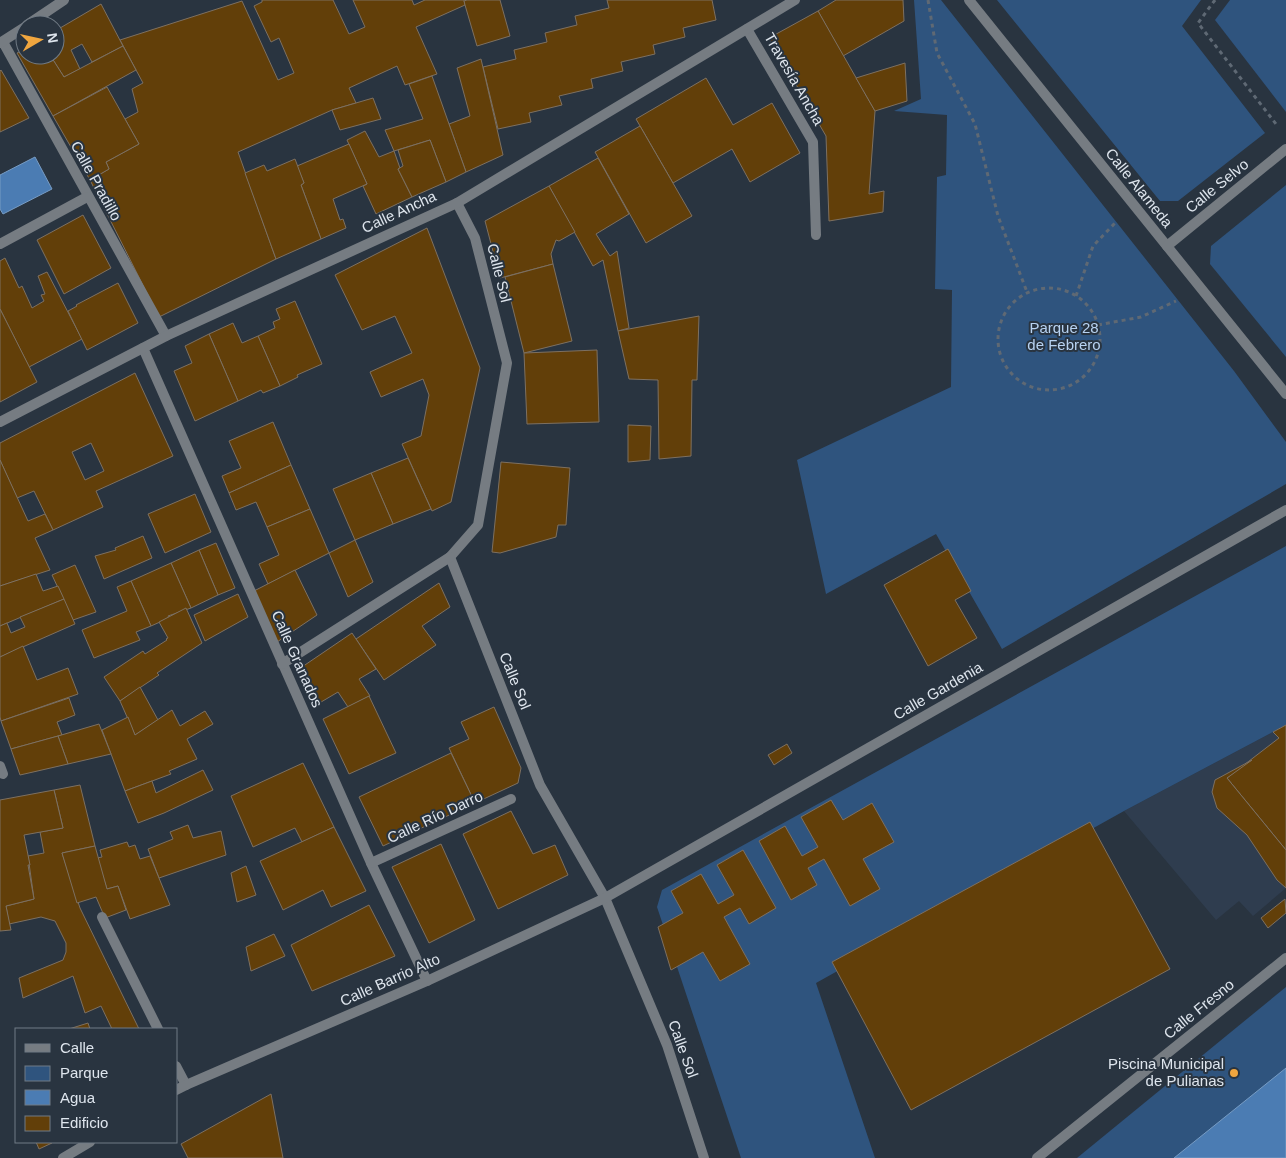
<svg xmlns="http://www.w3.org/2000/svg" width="1286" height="1158" viewBox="0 0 1286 1158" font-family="Helvetica,sans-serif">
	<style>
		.built { fill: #2f3d4f }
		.green { fill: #2f547e }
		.water { fill: #4b7cb3; stroke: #779cc4 }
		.building { fill: #623f09; stroke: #7d7061; fill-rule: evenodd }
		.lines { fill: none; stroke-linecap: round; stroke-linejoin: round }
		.path { stroke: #5f6974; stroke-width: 3; stroke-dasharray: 4 4; stroke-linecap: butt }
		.minor { stroke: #767c82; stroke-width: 10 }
		.tertiary { stroke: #767c82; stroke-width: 10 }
		.poi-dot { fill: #f0a63f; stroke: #293440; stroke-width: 2 }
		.labels { text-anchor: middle; stroke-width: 4; stroke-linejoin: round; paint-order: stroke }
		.street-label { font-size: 15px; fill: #dee5ed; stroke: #293440 }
		.park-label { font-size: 15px; fill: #b7d2f1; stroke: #293440 }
		.poi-label { font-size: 15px; fill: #dee5ed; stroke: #293440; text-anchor: end }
	</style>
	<rect width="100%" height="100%" fill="#293440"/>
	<polygon class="built" points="1286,725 1286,888 1253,916 1239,901 1216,920 1124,811"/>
	<g class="green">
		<polygon points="914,0 941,0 1234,371 1286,442 1286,484 1002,649 936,534 826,594 797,460 951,387 952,290 935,289 937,177 946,175 947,115 894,111 921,99"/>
		<polygon points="997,0 1201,0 1182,26 1265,133 1178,201 1160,201"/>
		<polygon points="1230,0 1286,0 1286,112 1215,20"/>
		<polygon points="1286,185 1286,357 1210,264 1211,246"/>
		<polygon points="1286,546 1286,725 1124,811 816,983 875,1158 741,1158 657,907 662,890"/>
		<polygon points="1286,987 1286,1158 1077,1158"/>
	</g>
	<g class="water">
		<polygon points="35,157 52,189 3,214 0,209 0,175"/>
		<polygon points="1286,1068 1286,1158 1174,1158"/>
	</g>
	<g class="building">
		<polygon points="262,0 333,0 349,34 365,27 353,0 412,0 414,5 425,0 464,0 465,5 416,27 437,74 405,85 397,66 349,88 356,103 332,110 238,152 276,259 159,317 90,180 109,169 106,162 139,144 125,119 138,112 132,89 143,83 120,40 242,1 278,80 294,73 279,38 271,42 254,6 262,2"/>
		<polygon points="467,0 500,0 510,36 477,46 465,5 464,1"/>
		<polygon points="607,0 712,0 716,20 683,28 685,37 653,45 655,54 621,62 623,71 591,79 593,88 559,96 562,105 529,113 531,122 498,129 483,67 516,59 514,50 547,42 545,33 577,25 575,16 609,8"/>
		<polygon points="836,0 903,0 904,21 843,56 818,11"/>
		<polygon points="101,4 123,46 92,62 82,44 71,50 80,69 64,77 50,55 55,55 55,31"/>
		<polygon points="818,11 875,111 869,194 884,191 883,212 829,221 826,136 769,38"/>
		<polygon points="123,46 136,70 53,116 17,53 25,49 25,55 50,55 64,77"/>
		<polygon points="481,59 503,155 466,172 449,124 470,116 457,68"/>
		<polygon points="905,63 907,101 875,111 856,78"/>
		<polygon points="1,70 29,118 0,132 0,71"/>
		<polygon points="432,76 466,172 446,182 430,140 394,151 385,130 423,119 409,84"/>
		<polygon points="706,78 733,125 772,103 800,153 750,182 732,149 673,183 636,119"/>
		<polygon points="107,87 139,144 106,162 109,169 90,180 53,116"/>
		<polygon points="373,98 381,119 340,130 332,110"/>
		<polygon points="640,126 692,216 646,243 595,152"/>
		<polygon points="365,131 379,157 394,151 400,168 398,169 412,197 376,214 363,186 367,184 347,140"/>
		<polygon points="430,140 446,182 412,197 398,169 403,166 398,150"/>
		<polygon points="349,144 367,184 333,199 340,220 343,219 346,228 321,239 301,185 304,183 297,166"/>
		<polygon points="598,158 629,214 596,234 610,256 617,251 629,328 618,331 603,260 593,266 549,186"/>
		<polygon points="295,159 304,183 301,185 321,239 276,259 245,173 264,165 267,171"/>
		<polygon points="549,186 575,232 559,241 556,240 551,254 553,264 500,278 485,221"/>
		<polygon points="83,215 111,268 64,294 37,240"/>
		<polygon points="427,228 480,368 451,502 432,511 402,444 421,436 429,395 423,379 381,397 370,372 412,353 395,316 362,330 335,275"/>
		<polygon points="5,258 19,288 22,286 32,308 44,301 41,295 45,294 38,276 47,272 82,339 29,367 0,309 0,261"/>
		<polygon points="553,264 572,341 524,353 505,277"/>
		<polygon points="118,283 138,323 87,350 68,311 77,306 76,305"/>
		<polygon points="295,301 322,364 297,375 298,377 280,386 258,336 275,328 273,322 280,319 276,309"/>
		<polygon points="0,309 37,382 0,402"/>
		<polygon points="699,316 697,380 692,380 691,456 659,459 658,380 629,379 618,331"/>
		<polygon points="233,323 242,343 258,336 280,386 263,393 261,390 238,401 209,334"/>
		<polygon points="209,334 238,401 195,421 174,371 192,363 185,346"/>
		<polygon points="597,350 599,422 527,424 524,353"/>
		<path d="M135,373L173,456L96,491L103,507L53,530L34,491L17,498L0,460V443ZM91,443L104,471L85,480L72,452Z"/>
		<polygon points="273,422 291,465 229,493 222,476 241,468 229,441"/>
		<polygon points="628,425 651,426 650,460 628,462"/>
		<polygon points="408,458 431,509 393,524 371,473"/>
		<polygon points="0,460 28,521 45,514 53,530 35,538 50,570 0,586"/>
		<polygon points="501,462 570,468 566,525 558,525 556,537 500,553 492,552"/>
		<polygon points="291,465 310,509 267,527 256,502 236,510 229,493"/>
		<polygon points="371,473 393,524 355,540 333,489"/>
		<polygon points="195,494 211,532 165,553 148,514"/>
		<polygon points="310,509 329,553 268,584 259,564 279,555 267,527"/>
		<polygon points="143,536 152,558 104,579 95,556 116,550 115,548"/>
		<polygon points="355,540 373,582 348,597 329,553"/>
		<polygon points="216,543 235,588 218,595 199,550"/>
		<polygon points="948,549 971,591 955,600 977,638 928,666 884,585"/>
		<polygon points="199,550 218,595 191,608 171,563"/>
		<polygon points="171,563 191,608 168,616 169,618 151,626 131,581"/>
		<polygon points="75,565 96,612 73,620 52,575"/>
		<polygon points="295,570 317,615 277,642 252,592"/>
		<polygon points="36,574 43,591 58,586 64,599 0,626 0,586"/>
		<polygon points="131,581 151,626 136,632 140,640 94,658 82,630 127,611 117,587"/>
		<polygon points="439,583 450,607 422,626 436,645 384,680 356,639"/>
		<polygon points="238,594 248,617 205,641 194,615"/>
		<polygon points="64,599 75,624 0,657 0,626 7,623 11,633 25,627 20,617"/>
		<polygon points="186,608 202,643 157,673 159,675 120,701 104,677 143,651 145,654 167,640 166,639 168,638 159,622"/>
		<polygon points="352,633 376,669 359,679 370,696 348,707 338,692 316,705 299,669"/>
		<polygon points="23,646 37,680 68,668 78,694 1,721 0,717 0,657"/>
		<polygon points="140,687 158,720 135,735 120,701"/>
		<polygon points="369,696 396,753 349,774 323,719"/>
		<polygon points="69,698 75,715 57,722 62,735 11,749 1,721"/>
		<polygon points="494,707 521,768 518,783 475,803 449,748 469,739 461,722"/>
		<polygon points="172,710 180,726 205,711 213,724 187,739 197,759 169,771 171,774 125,791 102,730 128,717 135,735"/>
		<polygon points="99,724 111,754 68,764 58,736"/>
		<polygon points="1286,725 1286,850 1227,778 1279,738 1273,732"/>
		<polygon points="58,736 68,764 20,775 11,749"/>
		<polygon points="787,744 792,753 774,765 768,755"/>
		<polygon points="451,753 475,803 383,846 359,797"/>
		<polygon points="1252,760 1227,778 1286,850 1286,888 1277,880 1247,835 1217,808 1212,792 1215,780"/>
		<polygon points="303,763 334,827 302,842 295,828 253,847 231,796"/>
		<polygon points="203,770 213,790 164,813 138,823 125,791 152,781 156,793"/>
		<polygon points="80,785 95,846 62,853 80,908 139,1029 112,1029 101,1006 85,1013 73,976 23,998 19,978 63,960 66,952 66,943 55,921 41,917 9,924 6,906 34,899 28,856 44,853 40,832 63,828 54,790"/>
		<polygon points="54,790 63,828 24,835 30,865 28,865 34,899 6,906 11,930 0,931 0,800"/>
		<polygon points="831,800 843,820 872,803 894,842 863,859 880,889 850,906 824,859 808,868 817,885 791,900 759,841 785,826 802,856 818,847 801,817"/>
		<polygon points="511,811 533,854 555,845 568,875 498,909 463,834"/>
		<polygon points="1090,822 1170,969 911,1110 832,962"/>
		<polygon points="188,825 193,838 221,831 226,855 159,878 148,849 173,839 170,832"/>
		<polygon points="334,827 366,891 331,907 323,890 283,910 260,861"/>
		<polygon points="127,842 129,847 135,845 140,859 150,856 170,905 130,919 118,886 107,889 97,858 102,857 100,850"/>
		<polygon points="441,844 475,920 429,943 392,867"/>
		<polygon points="95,846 107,889 118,886 126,910 105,918 96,897 77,903 62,853"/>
		<polygon points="743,850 776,908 749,924 740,908 724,917 750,964 720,981 703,952 671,970 658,927 683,913 671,891 701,874 718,904 734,895 717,865"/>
		<polygon points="246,866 256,895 237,902 231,873"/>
		<polygon points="1285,899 1286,913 1268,928 1261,918"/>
		<polygon points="369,905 395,956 312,991 291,945"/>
		<polygon points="274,934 285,956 251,971 246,947"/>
		<polygon points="88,1023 90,1029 69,1029"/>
		<polygon points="271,1094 283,1158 188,1158 181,1144"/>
		<polygon points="36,1142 51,1142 52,1143 39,1149"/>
	</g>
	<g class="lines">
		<g class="path">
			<polyline points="928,0 937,53 975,124 998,216 1027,292"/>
			<polyline points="1215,0 1198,23 1276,124"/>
			<circle cx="1049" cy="339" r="51"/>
			<polyline points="1076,296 1093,246 1115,223"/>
			<polyline points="1098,325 1141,317 1176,301"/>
		</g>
		<g class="minor">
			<polyline points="969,0 1286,394"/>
			<polyline points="27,25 64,0"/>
			<polyline points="747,29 813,142 816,235"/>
			<polyline points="3,42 166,336"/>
			<polyline points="0,43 25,27"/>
			<polyline points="457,203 475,238 507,363 478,525 450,557 540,785 605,898"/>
			<polyline points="0,244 87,197"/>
			<polyline points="1167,246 1286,149"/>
			<polyline points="143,348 371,863 427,981"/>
			<polyline points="282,664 450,557"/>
			<polyline points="0,766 3,774"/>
			<polyline points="371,863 511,799"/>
			<polyline points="102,917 158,1029"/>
			<polyline points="176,1066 186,1085"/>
			<polyline points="1037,1158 1286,958"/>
		</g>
		<g class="tertiary">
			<polyline points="0,422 166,336 457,203 795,0"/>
			<polyline points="605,898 667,1045 704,1158"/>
			<polyline points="176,1090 186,1085 427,981 605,898 1286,510"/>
			<polyline points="63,1158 90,1142"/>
		</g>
	</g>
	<circle class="poi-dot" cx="1234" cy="1073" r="5"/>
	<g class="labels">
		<g class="street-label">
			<text transform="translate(794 79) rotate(60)" y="5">Travesía Ancha</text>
			<text transform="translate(96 181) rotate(61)" y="5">Calle Pradillo</text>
			<text transform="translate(1217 186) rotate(-39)" y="5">Calle Selvo</text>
			<text transform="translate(1139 188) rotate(51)" y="5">Calle Alameda</text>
			<text transform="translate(399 212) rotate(-25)" y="5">Calle Ancha</text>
			<text transform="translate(499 273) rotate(76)" y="5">Calle Sol</text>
			<text transform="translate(297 659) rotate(66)" y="5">Calle Granados</text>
			<text transform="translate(515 681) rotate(68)" y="5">Calle Sol</text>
			<text transform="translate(938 691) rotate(-30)" y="5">Calle Gardenia</text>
			<text transform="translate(435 817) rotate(-25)" y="5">Calle Río Darro</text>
			<text transform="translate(390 980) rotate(-24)" y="5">Calle Barrio Alto</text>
			<text transform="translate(1199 1009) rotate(-39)" y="5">Calle Fresno</text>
			<text transform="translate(683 1049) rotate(70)" y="5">Calle Sol</text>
		</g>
		<g class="park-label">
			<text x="1064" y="333">Parque 28<tspan x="1064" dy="17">de Febrero</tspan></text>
		</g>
		<g class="poi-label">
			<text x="1224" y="1069">Piscina Municipal<tspan x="1224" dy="17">de Pulianas</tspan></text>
		</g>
	</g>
	<rect x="15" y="1028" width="162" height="115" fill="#293440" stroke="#717b85"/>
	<rect x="25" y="1044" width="25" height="8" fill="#767c82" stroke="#717b85"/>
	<text x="60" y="1053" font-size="15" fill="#dee5ed">Calle</text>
	<rect x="25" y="1066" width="25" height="15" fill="#2f547e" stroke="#717b85"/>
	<text x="60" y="1078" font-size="15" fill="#dee5ed">Parque</text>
	<rect x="25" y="1090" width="25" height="15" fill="#4b7cb3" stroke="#717b85"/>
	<text x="60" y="1103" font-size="15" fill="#dee5ed">Agua</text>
	<rect x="25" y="1116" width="25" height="15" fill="#623f09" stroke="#717b85"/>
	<text x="60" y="1128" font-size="15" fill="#dee5ed">Edificio</text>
	<g transform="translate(40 40) rotate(81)"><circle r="24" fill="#293440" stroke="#717b85"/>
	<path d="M0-4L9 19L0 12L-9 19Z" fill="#f0a63f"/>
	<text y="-8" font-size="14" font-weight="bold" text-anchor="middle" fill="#dee5ed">N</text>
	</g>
</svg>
